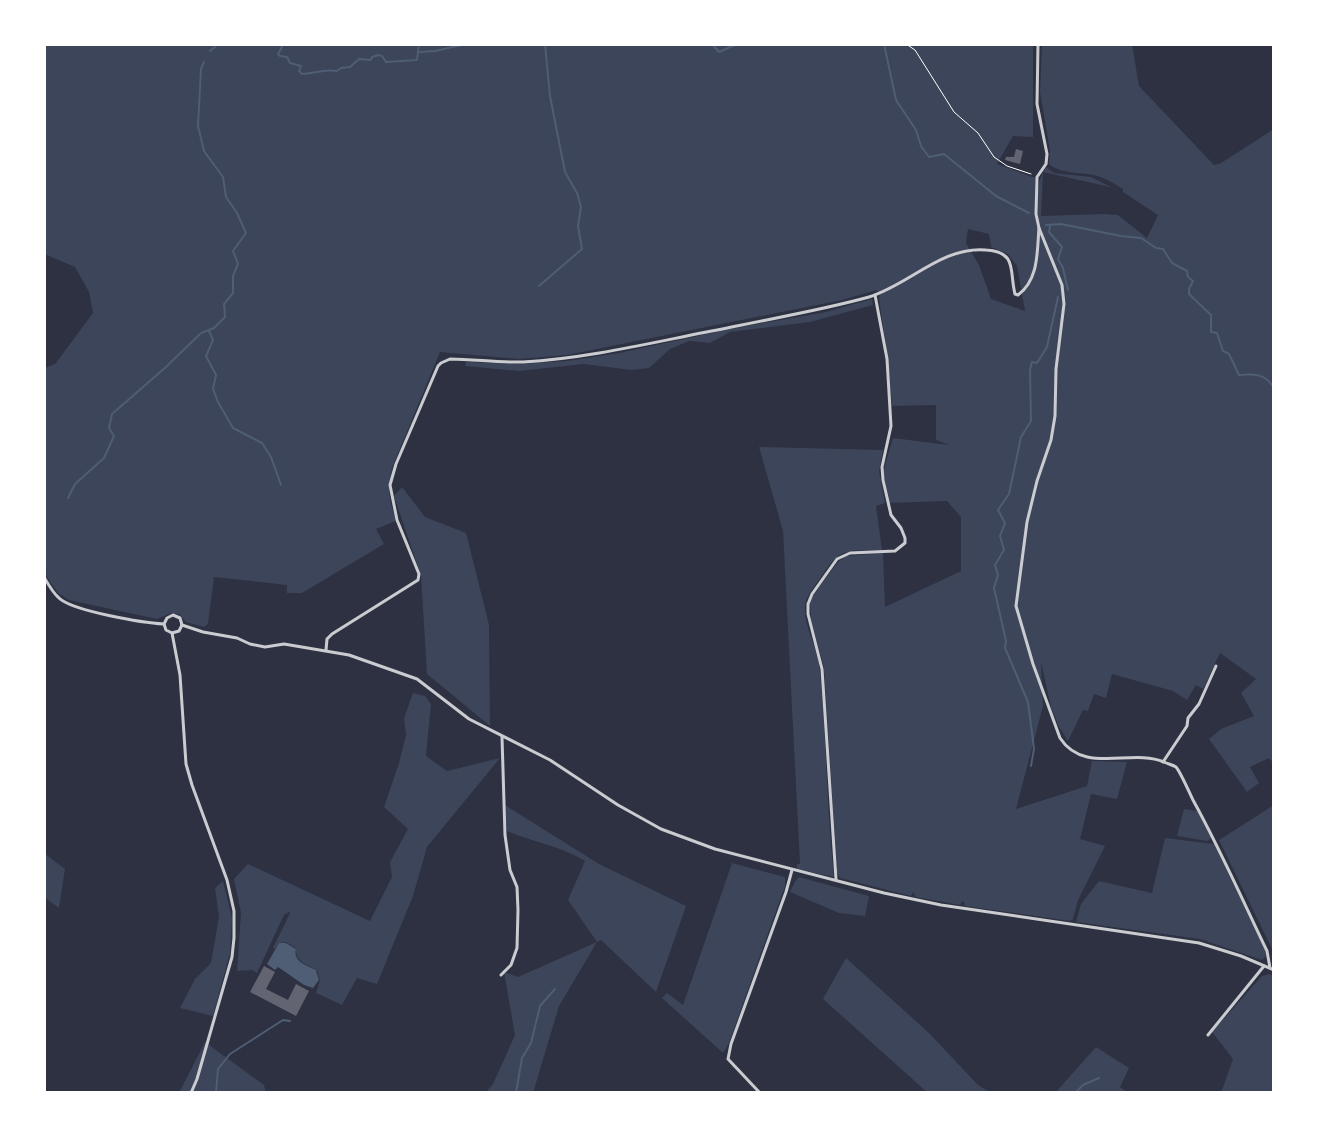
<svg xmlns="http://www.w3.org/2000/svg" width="1318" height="1137" viewBox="0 0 1318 1137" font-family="'Libre Baskerville',serif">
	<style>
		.green { fill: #3c4559; fill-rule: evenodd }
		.water { fill: #4f5d75 }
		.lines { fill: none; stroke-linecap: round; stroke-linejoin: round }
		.stream { stroke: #4f5d75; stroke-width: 2 }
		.building { fill: #626471 }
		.path { stroke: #fff; stroke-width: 1 }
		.minor { stroke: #caccd0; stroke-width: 3 }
		.tertiary { stroke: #caccd0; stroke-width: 3 }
	</style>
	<rect width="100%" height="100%" fill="#2d3142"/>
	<g class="green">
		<path d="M44,44H1033V137L1013,136L997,164L1035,178V218H1038C1037,200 1036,182 1046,167L1054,173L1091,177L1121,192L1110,187L1043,172L1041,216L1104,214L1118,215L1147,238L1158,215L1123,192V189C1113,183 1104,177 1093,175C1078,172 1061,174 1049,164L1050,151L1040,92L1042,44H1132L1139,86L1214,165L1221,163L1274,129V764L1269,758L1250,767L1259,783L1247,792L1209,739L1221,729L1254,716L1241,693L1256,679L1220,653L1203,689L1196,685L1187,700L1173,691L1112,674L1106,698L1094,694L1088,711L1083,710L1068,741L1059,727L1051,707L1041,662L1043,706L1016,809L1087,786L1092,761L1127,762L1117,799L1091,794L1080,839L1105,846L1078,900L1073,919L1070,921L965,906L964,902L962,901L960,905L916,897L913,892L911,896L840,878L837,872L824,668L811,619L810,601L814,593L838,562L846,556L883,553L885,607L961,571V517L947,501L889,503L883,472L893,438L949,445L936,440V405L892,406L888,359L879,299L880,295L877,290L842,300L567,355L519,359L440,352L392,468C387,491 389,499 396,521L376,529L384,544L302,593H287V585L214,577L208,624L204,627L186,622L179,614L171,613L157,619L69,600L58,593L44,573V368L55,364L93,313L89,292L75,267L44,254ZM968,229L989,234L991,247L1008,254L1017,266L1025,311L991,299L979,265L966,243Z"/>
		<polygon points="872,299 873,305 810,322 730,332 710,343 689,341 670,349 649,368 631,370 584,364 519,371 465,366 466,362 520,364 567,361 619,353 730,329 826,312"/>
		<path d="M759,447L883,450L879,471L885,503L876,506L882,550C847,551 841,546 821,577C816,584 810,591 807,598C799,618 816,643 819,663C827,734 826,806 834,877L797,869V864H800L783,531Z"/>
		<polygon points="402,487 425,517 466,533 489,625 490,726 427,674 421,576 394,496"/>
		<path d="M413,693L425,696L431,704L426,756L447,771L500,758L427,847L413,896L377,984L357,978L342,1005L316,993L320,980L317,970C306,964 295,962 296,948L286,942L279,943L275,949L273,948L291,911L284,915L257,973L252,970L237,971L241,913L234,879L248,864L370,921L392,877L390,862L408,829L384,807L399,763L406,735L404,718Z"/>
		<path d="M505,805L599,864L686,906L656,992L601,940L597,942L559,1006L533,1093H485L493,1084L515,1035L504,972L518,977L597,942L568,900L585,861C561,846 533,842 507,831Z"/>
		<polygon points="1274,805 1274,953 1219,840"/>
		<polygon points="1184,809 1197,811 1211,838 1207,841 1177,836"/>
		<polygon points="1165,838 1214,844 1265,950 1266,956 1262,960 1200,939 1076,922 1081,904 1099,881 1152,893"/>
		<polygon points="44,853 65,869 59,908 44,897"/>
		<polygon points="732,863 785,877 785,886 729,1043 723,1053 662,998 667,993 683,1005"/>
		<polygon points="799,877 869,896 865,916 839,913 790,892 795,882"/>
		<polygon points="223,881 232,918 230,953 213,1016 180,1008 195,979 211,963 219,917 215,888"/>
		<polygon points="846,958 929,1033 978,1085 991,1093 928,1093 823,999"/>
		<polygon points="1269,974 1274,976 1274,1093 1221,1093 1233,1059 1212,1032 1262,976"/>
		<polygon points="205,1042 264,1085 266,1093 179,1093"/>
		<polygon points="1096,1047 1129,1068 1120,1087 1128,1093 1055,1093"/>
	</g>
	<path class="water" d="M279,943H286L296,949C293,962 306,965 316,970L319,980L313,988L304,985L278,967L275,970L267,964Z"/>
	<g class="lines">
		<g class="stream">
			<polyline points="253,44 255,44"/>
			<path d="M280,44L282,47L278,54L280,56L287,57L290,63L301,66L299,71L302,74C315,73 325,69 337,71L341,68L350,67L359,59L371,60L372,57L378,55L382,56L386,62L417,60L419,44"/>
			<polyline points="712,44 719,52 737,44"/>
			<polyline points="884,44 896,100 916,130 921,146 929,157 944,154 996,196 1029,213"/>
			<polyline points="210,51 218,44"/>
			<polyline points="420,52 435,51 466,44"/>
			<path d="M1046,225L1061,224L1121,236L1141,238L1156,248L1163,249L1172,263L1187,271L1188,277L1193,281L1189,289V294L1211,315V332L1217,333L1223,351L1229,354L1239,375C1253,374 1267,373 1274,389"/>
			<polyline points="1050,226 1049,232 1062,247 1058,259 1063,268 1068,290"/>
			<polyline points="539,286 582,249 578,226 581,207 577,193 565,172 550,96 545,44"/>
			<polyline points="209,331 213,340 206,356 216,375 213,389 218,402 233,428 262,443 271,457 281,485"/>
			<polyline points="68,498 75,484 104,458 114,436 109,428 112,414 166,367 201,333 214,328 225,317 224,304 233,293 233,276 238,264 233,251 246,233 237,213 226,197 223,177 204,151 198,126 201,69 204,62"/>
			<polyline points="1031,766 1034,749 1028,702 1005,648 1006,641 994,588 998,575 995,565 1004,550 1000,536 1005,523 998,510 1009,494 1021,437 1031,421 1030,370 1032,362 1037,363 1047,347 1058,297"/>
			<polyline points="216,1093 218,1069 230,1054 283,1020 290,1021"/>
			<polyline points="516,1093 522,1058 531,1043 540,1006 555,989"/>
			<polyline points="1075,1093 1083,1085 1099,1078"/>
		</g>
	</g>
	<g class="building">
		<polygon points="1016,149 1023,151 1020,164 1005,160 1006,157 1014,157"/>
		<polygon points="264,966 275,972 266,989 288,1000 296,984 309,991 296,1016 250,992"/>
	</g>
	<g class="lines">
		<polyline class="path" points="906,44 915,50 954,112 978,133 994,157 1007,166 1031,174"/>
		<g class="minor">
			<path d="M1038,44L1037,104L1047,154L1046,164L1037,177L1036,214L1039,228L1062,285L1064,304L1056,369L1055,416L1051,440L1037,481L1027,522L1016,606L1033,664L1060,738C1084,775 1131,748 1164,762C1168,764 1173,765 1176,767C1181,773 1189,792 1193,800C1220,849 1243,901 1267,951L1270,968"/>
			<path d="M326,650L327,639L332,634L418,580L419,574L397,520L390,485L396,464L438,366L441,363L450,359C474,359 499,363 523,362C592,358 658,341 727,328C774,318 822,310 869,297C909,285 942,246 986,250C1018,252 1009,271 1015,294L1018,295C1039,280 1037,251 1039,228"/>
			<polyline points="1163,762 1187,726 1188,718 1199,704 1216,666"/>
			<polyline points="836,879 822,669 808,614 808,604 812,594 837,559 850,553 895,551 905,543 905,538 901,528 891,515 883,480 882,467 891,426 887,359 875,295"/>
			<polyline points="501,975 511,965 517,948 518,910 517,887 510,870 505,835 502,737"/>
			<polyline points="1208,1035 1264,966"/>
			<polyline points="760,1093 728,1059 731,1044 786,892 792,870"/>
		</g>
		<g class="tertiary">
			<path d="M44,577C48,584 53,593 59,598C72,611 144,623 164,624"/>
			<polyline points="164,624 167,618 173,615 180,618 182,625"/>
			<polyline points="164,624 166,630 172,633 179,631 182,625"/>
			<polyline points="182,625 203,632 237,638 250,644 265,647 284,644 349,655 417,679 469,719 550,760 618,805 661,829 715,849 884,893 941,905 1199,943 1241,956 1274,970"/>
			<polyline points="172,633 180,675 186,764 192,785 227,880 234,911 234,938 232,957 197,1079 191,1093"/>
		</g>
	</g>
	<rect width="1318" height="1137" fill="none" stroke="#ffffff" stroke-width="92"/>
</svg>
